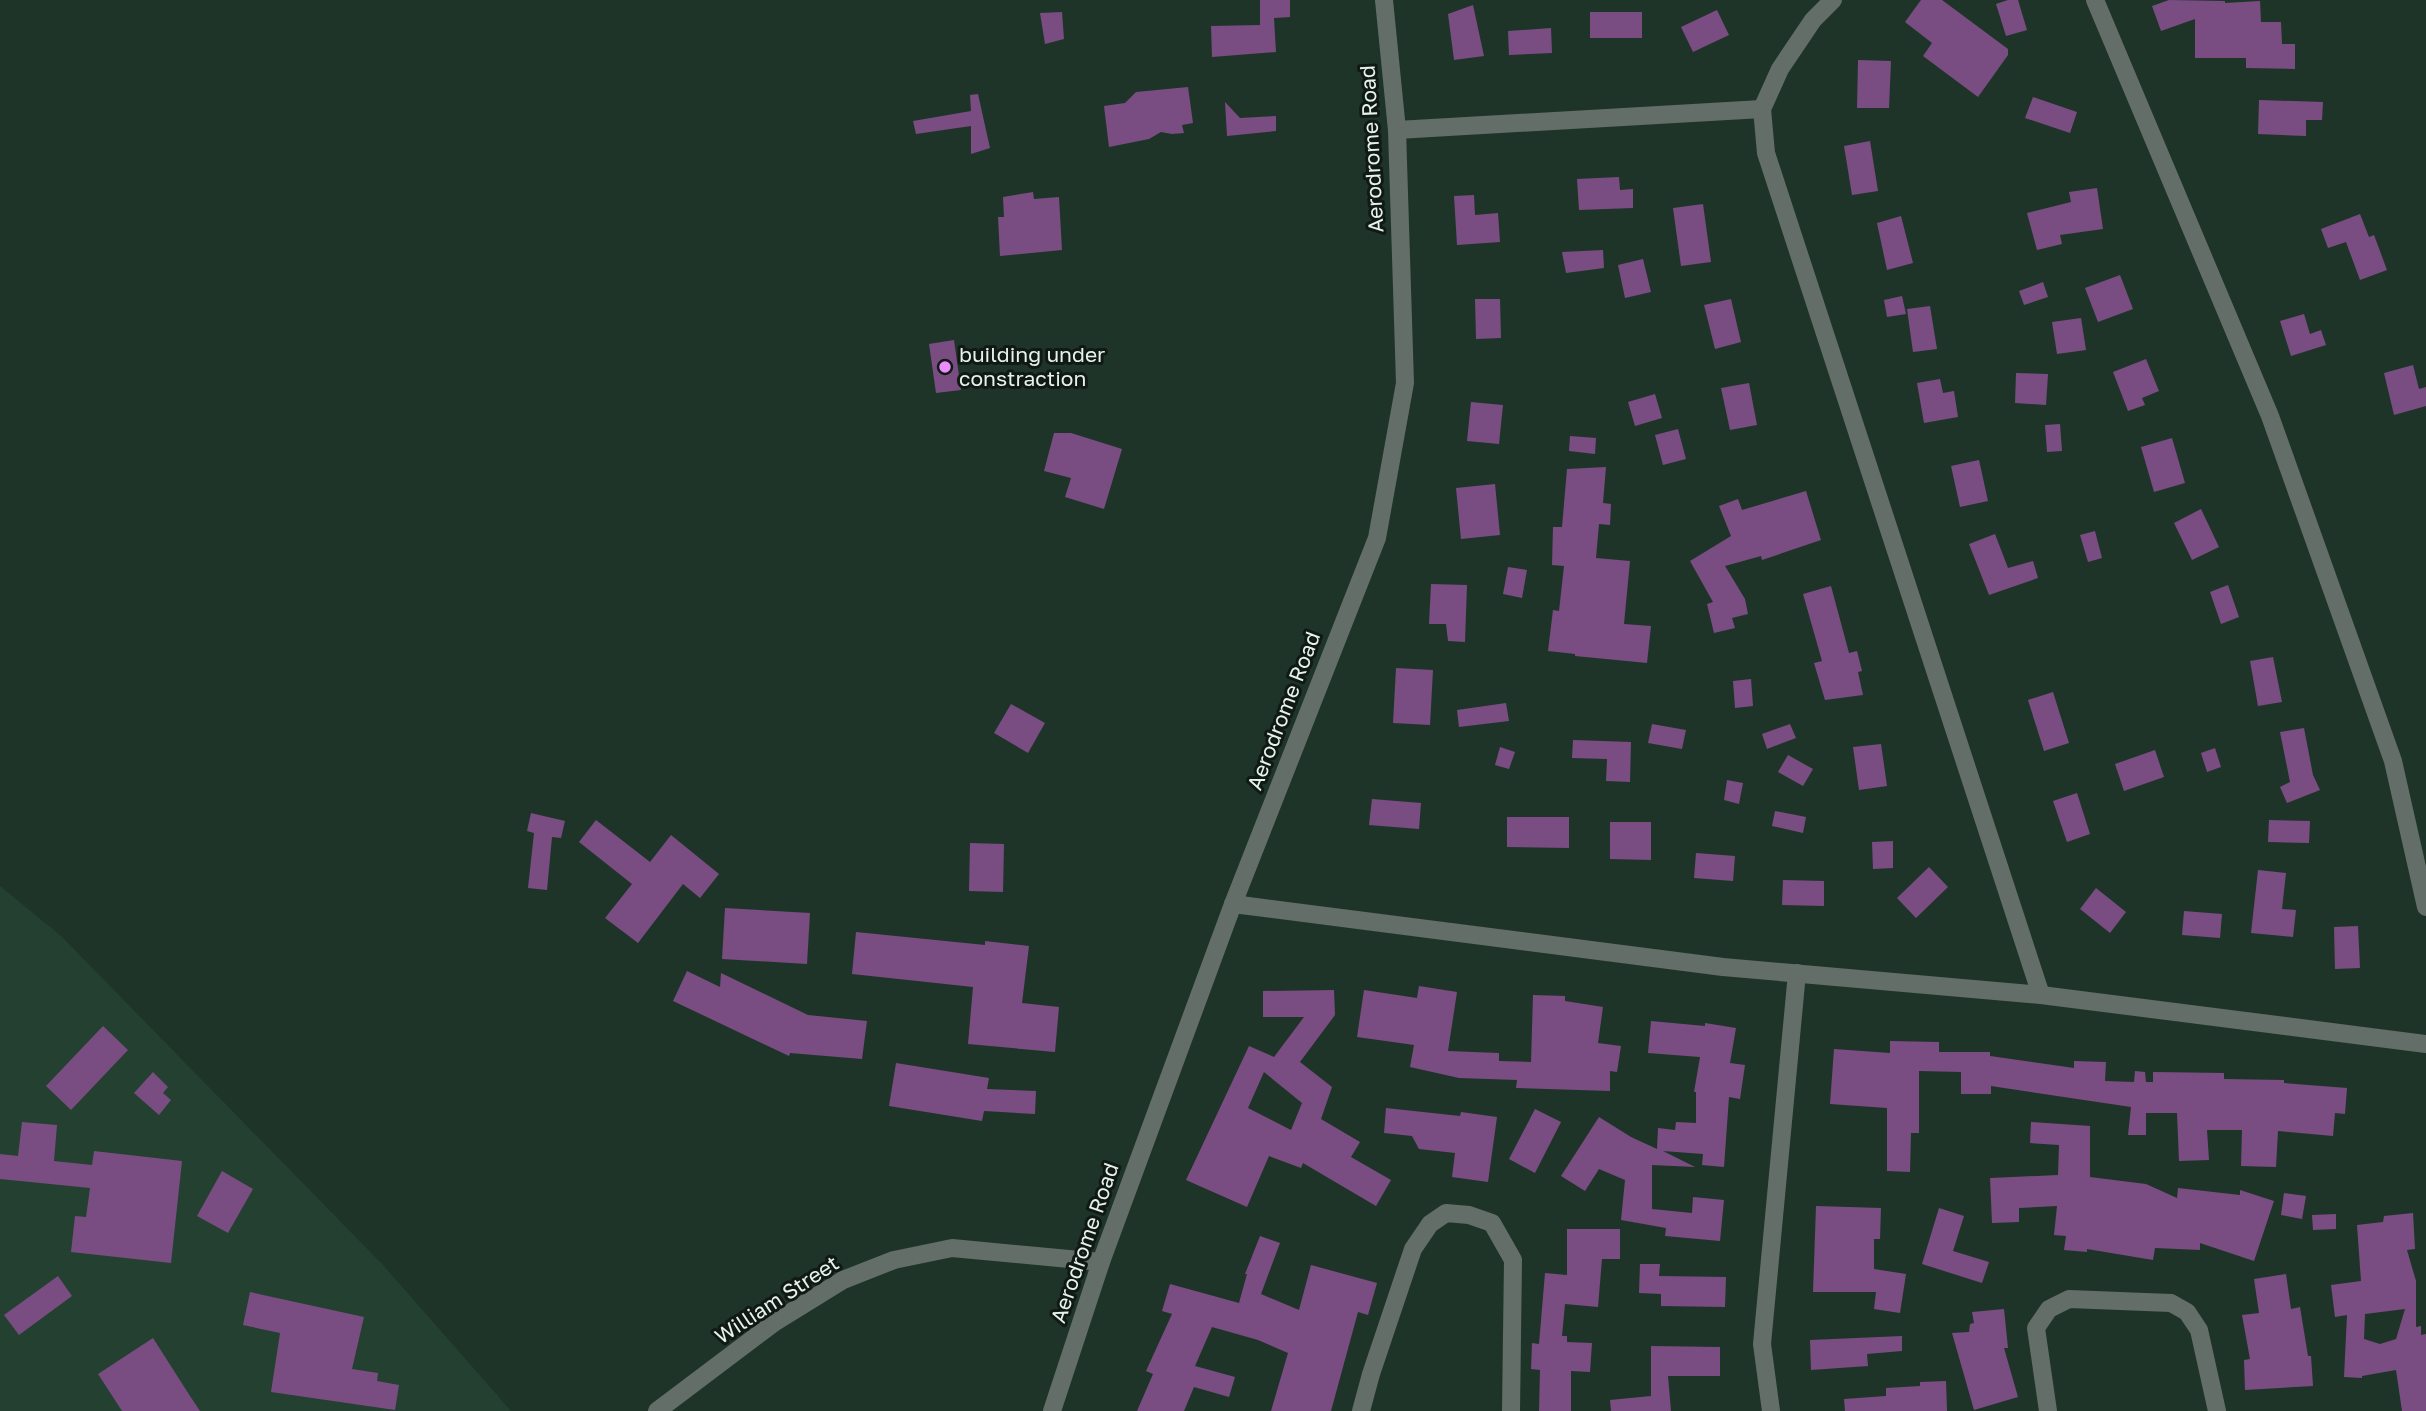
<svg xmlns="http://www.w3.org/2000/svg" width="2426" height="1411" viewBox="0 0 2426 1411" font-family="'Golos Text',sans-serif">
	<style>
		.built { fill: #234030 }
		.building { fill: #794d81; fill-rule: evenodd }
		.lines { fill: none; stroke-linecap: round; stroke-linejoin: round }
		.minor { stroke: #646e68; stroke-width: 18 }
		.poi-dot { fill: #eb8dfc; stroke: #101914; stroke-width: 2.5 }
		.labels { text-anchor: middle; stroke-width: 6; stroke-linejoin: round; paint-order: stroke }
		.street-label { font-size: 21px; fill: #e6f3eb; stroke: #101914 }
		.poi-label { font-size: 21px; fill: #e6f3eb; stroke: #101914; text-anchor: start }
	</style>
	<rect width="100%" height="100%" fill="#1f3429"/>
	<polygon class="built" points="0,886 61,936 383,1265 511,1411 0,1411"/>
	<g class="building">
		<polygon points="1260,0 1290,0 1290,17 1274,18 1276,52 1212,57 1211,26 1260,25"/>
		<polygon points="1921,0 1942,0 2008,49 2008,55 1978,97 1923,56 1932,43 1905,22"/>
		<polygon points="2008,0 2018,0 2027,30 2006,36 1996,4"/>
		<polygon points="2169,0 2225,1 2225,3 2260,1 2261,22 2281,22 2282,44 2295,44 2295,69 2246,68 2246,58 2195,58 2195,19 2161,31 2152,6"/>
		<polygon points="1473,5 1484,56 1454,60 1448,14"/>
		<polygon points="1717,10 1729,35 1693,52 1681,27"/>
		<polygon points="1062,12 1064,39 1045,44 1040,13"/>
		<rect x="1590" y="12" width="52" height="26"/>
		<polygon points="1551,28 1552,53 1509,55 1508,31"/>
		<polygon points="1858,60 1891,61 1889,108 1857,108"/>
		<polygon points="1188,87 1193,123 1182,125 1184,133 1172,134 1161,132 1149,139 1109,147 1104,106 1125,103 1136,92"/>
		<polygon points="978,94 990,148 971,154 971,126 916,134 913,121 971,111 970,95"/>
		<polygon points="2033,97 2077,112 2070,133 2025,118"/>
		<polygon points="2259,100 2323,102 2322,120 2306,120 2306,136 2258,134"/>
		<polygon points="1225,102 1240,118 1276,116 1276,131 1227,136"/>
		<polygon points="1870,141 1878,191 1852,195 1844,146"/>
		<polygon points="1619,177 1620,190 1633,189 1633,208 1579,210 1577,179"/>
		<polygon points="2097,188 2103,229 2060,235 2062,244 2037,250 2027,213 2071,202 2069,192"/>
		<polygon points="1033,192 1034,199 1059,197 1062,250 1000,256 998,217 1004,217 1003,197"/>
		<polygon points="1474,195 1475,215 1498,213 1500,242 1457,245 1454,196"/>
		<polygon points="1703,204 1711,262 1681,266 1673,208"/>
		<polygon points="2360,214 2369,237 2374,235 2387,270 2360,280 2346,242 2328,248 2321,229"/>
		<polygon points="1901,216 1913,263 1887,270 1877,223"/>
		<polygon points="1603,250 1604,268 1566,273 1562,252"/>
		<polygon points="1643,259 1651,292 1625,298 1618,265"/>
		<polygon points="2120,275 2133,309 2098,322 2085,288"/>
		<polygon points="2043,282 2048,297 2024,305 2019,291"/>
		<polygon points="1902,296 1906,314 1887,317 1884,300"/>
		<polygon points="1475,299 1500,299 1501,338 1476,339"/>
		<polygon points="1731,299 1741,342 1715,349 1704,305"/>
		<polygon points="1930,306 1937,349 1913,352 1907,309"/>
		<polygon points="2304,314 2310,334 2321,330 2326,345 2291,356 2280,321"/>
		<polygon points="2081,318 2086,350 2057,354 2052,322"/>
		<polygon points="954,340 961,390 936,393 929,344"/>
		<polygon points="2146,359 2159,391 2142,398 2145,405 2128,411 2113,372"/>
		<polygon points="2413,365 2419,389 2426,387 2426,406 2394,415 2384,373"/>
		<polygon points="2016,373 2048,374 2046,405 2015,403"/>
		<polygon points="1940,379 1943,393 1954,391 1958,417 1924,423 1917,383"/>
		<polygon points="1749,383 1757,425 1730,430 1721,388"/>
		<polygon points="1655,394 1662,418 1635,426 1628,402"/>
		<polygon points="1471,402 1503,405 1499,444 1467,441"/>
		<polygon points="2060,424 2062,451 2047,452 2045,425"/>
		<polygon points="1678,429 1686,459 1663,465 1655,435"/>
		<polygon points="1054,433 1071,433 1122,449 1104,509 1065,497 1071,478 1044,471"/>
		<polygon points="1570,436 1596,438 1595,454 1569,451"/>
		<polygon points="2172,438 2185,483 2154,492 2141,447"/>
		<polygon points="1979,460 1988,501 1960,507 1951,466"/>
		<polygon points="1606,467 1603,503 1611,504 1610,525 1599,524 1596,558 1630,561 1624,624 1651,626 1647,663 1575,656 1575,654 1548,651 1553,610 1559,611 1564,566 1552,565 1553,527 1562,527 1567,469"/>
		<polygon points="1495,484 1500,535 1461,539 1456,488"/>
		<polygon points="1806,491 1821,540 1762,560 1761,556 1725,566 1745,599 1748,614 1732,618 1735,628 1714,633 1707,604 1713,602 1690,561 1731,536 1719,506 1738,499 1742,510"/>
		<polygon points="2201,509 2219,547 2192,560 2174,523"/>
		<polygon points="2095,531 2102,558 2088,562 2080,535"/>
		<polygon points="1995,534 2008,568 2033,561 2038,578 1989,595 1969,544"/>
		<polygon points="1508,567 1527,570 1522,598 1503,594"/>
		<polygon points="1431,584 1467,585 1465,642 1448,641 1446,624 1429,624"/>
		<polygon points="2228,585 2239,617 2221,624 2210,592"/>
		<polygon points="1831,586 1849,653 1857,651 1862,671 1858,672 1863,695 1825,700 1814,663 1822,661 1803,594"/>
		<polygon points="2273,657 2282,702 2258,706 2250,661"/>
		<polygon points="1396,668 1433,670 1430,725 1393,723"/>
		<polygon points="1751,679 1753,706 1735,708 1733,681"/>
		<polygon points="2053,692 2069,743 2044,751 2028,700"/>
		<polygon points="1506,703 1509,721 1459,727 1457,710"/>
		<polygon points="1011,704 1045,723 1028,753 994,733"/>
		<polygon points="1652,724 1686,730 1682,749 1648,743"/>
		<polygon points="1790,724 1796,738 1767,749 1762,734"/>
		<polygon points="2304,728 2313,775 2320,790 2287,803 2280,787 2290,782 2280,732"/>
		<polygon points="1573,740 1631,742 1630,782 1606,781 1607,759 1572,758"/>
		<polygon points="1881,744 1887,786 1859,790 1853,747"/>
		<polygon points="1500,747 1515,752 1509,769 1495,765"/>
		<polygon points="2215,748 2221,767 2207,772 2201,753"/>
		<polygon points="2155,750 2164,777 2124,791 2115,764"/>
		<polygon points="1788,755 1813,769 1803,786 1778,772"/>
		<polygon points="1727,780 1743,783 1739,804 1724,800"/>
		<polygon points="2077,793 2090,834 2067,842 2053,801"/>
		<polygon points="1372,799 1421,803 1419,829 1369,825"/>
		<polygon points="1775,811 1806,817 1803,833 1772,826"/>
		<polygon points="531,813 565,821 561,838 552,837 547,890 528,888 534,833 527,831"/>
		<polygon points="1507,817 1569,817 1569,848 1507,847"/>
		<polygon points="596,820 650,862 671,835 719,874 700,898 683,884 638,943 605,918 632,884 579,842"/>
		<polygon points="2269,820 2310,821 2309,843 2268,842"/>
		<polygon points="1610,822 1651,822 1651,860 1610,859"/>
		<polygon points="1893,841 1893,868 1873,869 1872,842"/>
		<polygon points="970,843 1004,844 1003,892 969,891"/>
		<polygon points="1696,853 1735,856 1733,881 1694,878"/>
		<polygon points="1929,867 1948,887 1916,918 1897,898"/>
		<polygon points="2258,870 2286,873 2282,909 2296,910 2293,937 2251,933"/>
		<polygon points="1783,880 1824,881 1824,906 1782,905"/>
		<polygon points="2096,888 2126,912 2110,933 2080,909"/>
		<polygon points="725,908 810,913 807,964 722,959"/>
		<polygon points="2184,911 2222,914 2220,938 2182,935"/>
		<polygon points="2358,926 2360,968 2335,969 2334,927"/>
		<polygon points="856,932 985,945 985,941 1029,946 1022,1003 1059,1007 1055,1052 968,1044 973,987 852,974"/>
		<polygon points="687,971 720,987 721,973 808,1015 867,1021 862,1059 790,1053 789,1056 673,1001"/>
		<polygon points="1419,986 1457,992 1448,1051 1499,1053 1499,1061 1531,1062 1533,995 1565,996 1565,1001 1603,1007 1598,1043 1621,1046 1617,1072 1610,1071 1610,1091 1516,1088 1517,1080 1459,1078 1410,1067 1414,1045 1357,1037 1364,990 1417,998"/>
		<path d="M1334,990L1335,1015L1300,1062L1332,1087L1321,1119L1360,1142L1351,1157L1391,1180L1376,1206L1303,1163L1301,1168L1269,1156L1247,1207L1186,1180L1249,1046L1274,1057L1304,1017H1263V991ZM1264,1072L1302,1103L1291,1130L1248,1108Z"/>
		<polygon points="1651,1021 1705,1026 1705,1023 1736,1028 1730,1063 1745,1065 1740,1099 1729,1097 1724,1167 1702,1165 1703,1154 1663,1151 1695,1167 1652,1165 1652,1209 1692,1213 1693,1197 1724,1200 1720,1241 1665,1236 1666,1228 1621,1220 1625,1180 1599,1169 1585,1191 1561,1176 1599,1117 1631,1137 1657,1149 1658,1128 1675,1130 1676,1122 1696,1123 1696,1092 1694,1092 1700,1057 1648,1053"/>
		<polygon points="103,1026 128,1050 71,1110 46,1086"/>
		<polygon points="1890,1041 1939,1042 1939,1052 1990,1052 1990,1056 2074,1068 2074,1061 2106,1062 2105,1081 2134,1082 2135,1071 2145,1072 2146,1082 2153,1082 2153,1072 2224,1073 2224,1079 2284,1080 2284,1083 2347,1088 2345,1114 2335,1113 2333,1136 2278,1131 2276,1167 2241,1166 2242,1130 2207,1130 2209,1160 2179,1161 2177,1113 2146,1113 2146,1135 2128,1135 2131,1107 1991,1086 1991,1094 1961,1094 1961,1072 1919,1071 1919,1133 1911,1133 1910,1172 1887,1171 1887,1108 1830,1104 1834,1049 1890,1053"/>
		<polygon points="896,1063 989,1078 987,1089 1036,1091 1035,1114 984,1111 982,1121 889,1106"/>
		<polygon points="153,1072 168,1087 163,1093 171,1100 159,1115 134,1093"/>
		<polygon points="1386,1108 1460,1116 1461,1112 1497,1117 1488,1182 1452,1177 1455,1153 1419,1149 1412,1136 1384,1133"/>
		<polygon points="1535,1109 1561,1122 1535,1173 1509,1159"/>
		<polygon points="22,1122 57,1125 54,1161 92,1165 94,1151 182,1161 171,1263 71,1252 75,1216 86,1217 90,1188 0,1179 0,1154 18,1156"/>
		<polygon points="2031,1122 2090,1126 2090,1177 2146,1184 2177,1198 2178,1188 2240,1195 2240,1190 2274,1201 2254,1261 2200,1243 2200,1250 2155,1248 2153,1260 2087,1249 2087,1252 2064,1250 2066,1236 2054,1235 2057,1206 2019,1208 2019,1222 1992,1223 1990,1178 2058,1175 2059,1145 2030,1143"/>
		<polygon points="222,1171 253,1189 228,1233 197,1216"/>
		<polygon points="2284,1193 2306,1196 2302,1219 2281,1215"/>
		<polygon points="1816,1206 1881,1208 1880,1239 1874,1239 1874,1269 1906,1274 1900,1313 1874,1309 1876,1292 1813,1292"/>
		<polygon points="1939,1208 1964,1216 1953,1251 1989,1262 1982,1283 1922,1264"/>
		<path d="M2413,1213L2415,1249L2407,1250L2416,1281V1327L2421,1326V1335L2426,1334V1411H2402L2396,1370L2362,1376V1378L2344,1377L2347,1315L2335,1317L2331,1285L2361,1281L2357,1225L2383,1222L2384,1216ZM2405,1309L2396,1339L2380,1344L2364,1339L2365,1314Z"/>
		<polygon points="2336,1214 2336,1229 2313,1230 2312,1215"/>
		<polygon points="1567,1229 1620,1229 1620,1259 1602,1259 1598,1307 1565,1304 1562,1336 1567,1336 1567,1342 1592,1343 1590,1372 1571,1371 1571,1411 1539,1411 1540,1370 1531,1369 1532,1343 1539,1344 1545,1273 1567,1275"/>
		<polygon points="1260,1236 1280,1243 1261,1294 1299,1310 1311,1265 1377,1283 1368,1315 1358,1312 1331,1411 1271,1411 1288,1353 1258,1340 1212,1327 1195,1366 1235,1377 1229,1397 1194,1387 1184,1411 1137,1411 1153,1374 1146,1371 1172,1314 1162,1311 1170,1284 1239,1303 1247,1274 1245,1274"/>
		<polygon points="1640,1264 1660,1264 1659,1276 1726,1277 1725,1307 1661,1306 1661,1294 1639,1293"/>
		<polygon points="2286,1274 2291,1309 2300,1307 2308,1356 2311,1356 2313,1386 2245,1390 2244,1360 2250,1359 2242,1315 2259,1313 2254,1279"/>
		<polygon points="58,1276 72,1296 19,1335 4,1315"/>
		<polygon points="250,1292 364,1317 352,1369 378,1373 377,1381 399,1385 395,1410 271,1392 280,1333 243,1325"/>
		<polygon points="2004,1309 2008,1348 2004,1348 2018,1397 1974,1410 1952,1333 1969,1332 1970,1324 1974,1323 1972,1312"/>
		<polygon points="1902,1336 1902,1351 1867,1354 1868,1366 1811,1370 1810,1340"/>
		<polygon points="153,1338 190,1396 200,1411 122,1411 98,1374"/>
		<polygon points="1651,1346 1720,1347 1720,1376 1668,1376 1671,1411 1611,1411 1610,1400 1651,1396"/>
		<polygon points="1946,1381 1947,1411 1845,1411 1844,1399 1886,1396 1886,1388 1920,1386 1920,1382"/>
	</g>
	<g class="lines">
		<g class="minor">
			<polyline points="1833,0 1813,20 1780,69 1762,109 1766,153 2041,995"/>
			<polyline points="2095,0 2270,416 2393,761 2426,907"/>
			<polyline points="1397,130 1762,109"/>
			<polyline points="1233,904 1723,967 2041,995 2426,1044"/>
			<polyline points="657,1411 775,1322 843,1280 894,1260 952,1248 1101,1262"/>
			<polyline points="1052,1411 1101,1262 1233,904 1377,538 1405,383 1397,130 1384,0"/>
			<polyline points="1361,1411 1371,1374 1413,1249 1430,1224 1446,1213 1469,1215 1492,1223 1513,1260 1511,1411"/>
			<polyline points="1771,1411 1762,1344 1797,973"/>
			<polyline points="2048,1411 2036,1328 2049,1309 2069,1299 2171,1303 2187,1312 2199,1330 2217,1411"/>
		</g>
	</g>
	<circle class="poi-dot" cx="945" cy="367" r="7"/>
	<g class="labels">
		<g class="street-label">
			<text transform="translate(1372 149) rotate(-93)" y="7">Aerodrome Road</text>
			<text transform="translate(1284 711) rotate(-69)" y="7">Aerodrome Road</text>
			<text transform="translate(1085 1243) rotate(-71)" y="7">Aerodrome Road</text>
			<text transform="translate(777 1300) rotate(-33)" y="7">William Street</text>
		</g>
		<g class="poi-label">
			<text x="959" y="362">building under<tspan x="959" dy="24">constraction</tspan></text>
		</g>
	</g>
</svg>
